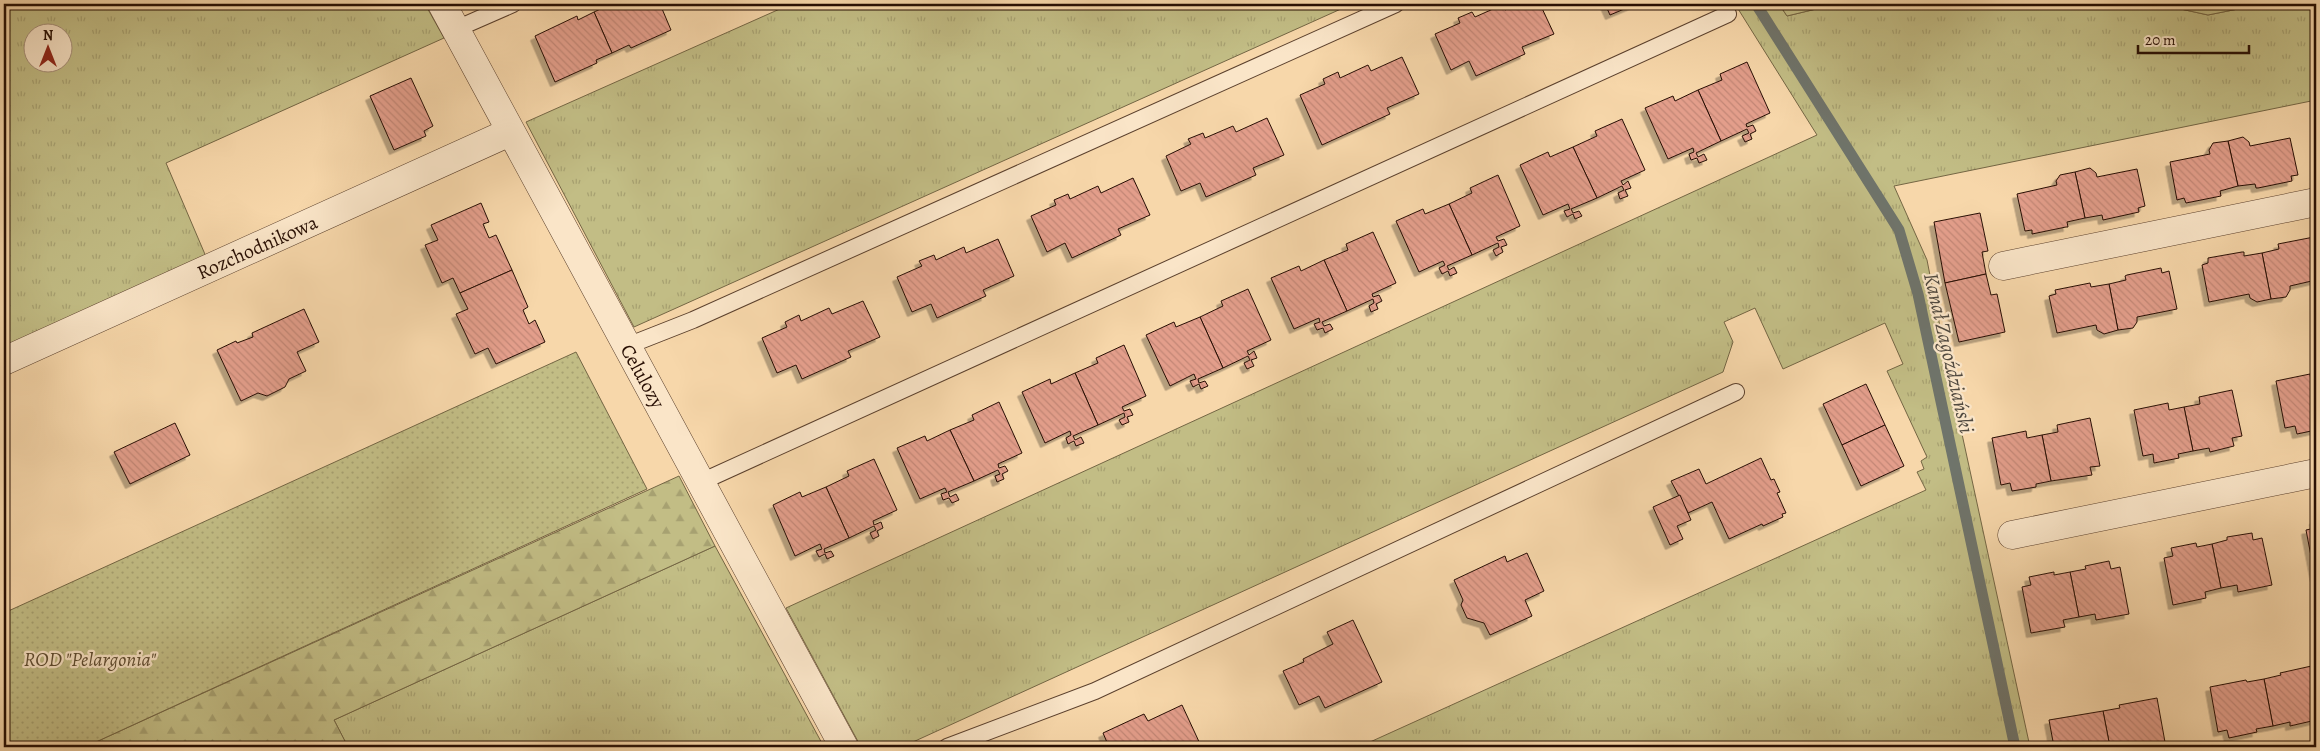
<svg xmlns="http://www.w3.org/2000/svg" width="2320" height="751" viewBox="0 0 2320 751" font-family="Alegreya,serif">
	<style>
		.grass { fill: url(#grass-tufts); stroke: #746644; fill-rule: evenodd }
		.forest { fill: url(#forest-firs); stroke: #746644 }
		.garden { fill: url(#garden-dots); stroke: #746644 }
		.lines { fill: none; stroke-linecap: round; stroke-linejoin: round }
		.stream { stroke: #6f746b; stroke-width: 11 }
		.building { fill: url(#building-back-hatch); stroke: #270e03; filter: url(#shadow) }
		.lane-casing { stroke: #5b402d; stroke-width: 18 }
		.street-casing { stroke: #5b402d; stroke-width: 29 }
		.lane { stroke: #fae5c8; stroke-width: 16 }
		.street { stroke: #fae5c8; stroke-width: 28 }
		.labels { text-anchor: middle; stroke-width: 4.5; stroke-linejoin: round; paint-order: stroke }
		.street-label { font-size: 20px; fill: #270e03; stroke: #fae5c8 }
		.park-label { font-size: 20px; font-style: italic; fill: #5d4b30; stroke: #fae5c8 }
		.water-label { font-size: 21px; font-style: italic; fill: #514a40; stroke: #fae5c8 }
	</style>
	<defs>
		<pattern id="grass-tufts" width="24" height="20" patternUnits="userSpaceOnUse" patternTransform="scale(1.25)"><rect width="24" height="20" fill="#c2bd85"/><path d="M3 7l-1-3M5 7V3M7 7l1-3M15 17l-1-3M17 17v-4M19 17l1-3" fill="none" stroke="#a7a171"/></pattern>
		<pattern id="forest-firs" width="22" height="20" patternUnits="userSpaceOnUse" patternTransform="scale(1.25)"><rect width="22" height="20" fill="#c2bd85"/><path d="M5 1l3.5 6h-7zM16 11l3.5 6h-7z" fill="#a7a171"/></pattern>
		<pattern id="garden-dots" width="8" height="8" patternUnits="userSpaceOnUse" patternTransform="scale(1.25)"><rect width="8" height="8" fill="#c2bd85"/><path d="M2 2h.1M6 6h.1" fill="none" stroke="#a7a171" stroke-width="1.8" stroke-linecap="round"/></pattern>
		<pattern id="building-back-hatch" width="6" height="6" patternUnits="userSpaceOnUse" patternTransform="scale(1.25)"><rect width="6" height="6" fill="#e39e8b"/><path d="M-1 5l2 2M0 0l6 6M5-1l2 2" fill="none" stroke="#c38776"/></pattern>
		<filter id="shadow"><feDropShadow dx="-4.5" dy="4.5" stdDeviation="0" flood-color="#0004"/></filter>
	</defs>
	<rect width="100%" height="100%" fill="#f7d7aa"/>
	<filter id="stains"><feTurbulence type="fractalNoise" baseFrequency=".004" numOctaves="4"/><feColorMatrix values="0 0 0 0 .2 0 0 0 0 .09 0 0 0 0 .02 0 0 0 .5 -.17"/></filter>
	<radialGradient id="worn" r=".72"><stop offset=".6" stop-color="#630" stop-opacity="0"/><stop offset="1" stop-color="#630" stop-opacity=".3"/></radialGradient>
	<g class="grass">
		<path d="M4,4H425L444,38L166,163L207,259L4,351ZM32,32H62V62H32Z"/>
		<polygon points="791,4 1352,4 634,327 526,122"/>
		<polygon points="1735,4 1779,4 1787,16 1837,4 2158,4 2208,15 2263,4 2316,4 2316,100 1894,186 1927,260 1952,388 2030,747 1359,747 1926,490 1917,472 1924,469 1921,461 1927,457 1887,371 1903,364 1885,323 1783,369 1755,308 1724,322 1733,342 1723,372 902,747 861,747 786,608 1817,135"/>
		<polygon points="715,546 824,747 348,747 334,720"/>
	</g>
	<g class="forest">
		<polygon points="1779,4 1837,4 1787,16"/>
		<polygon points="2158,4 2263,4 2208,15"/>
		<polygon points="679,476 715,546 334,720 348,747 85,747"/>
	</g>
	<polygon class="garden" points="576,352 647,489 85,747 4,747 4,613"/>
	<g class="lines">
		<polyline class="stream" points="1756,4 1899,230 1918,294 2015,747"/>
	</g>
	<g class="building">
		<polygon points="611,4 660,4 671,30 631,48 629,45 612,53 594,12"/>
		<polygon points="1520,4 1540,4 1554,34 1522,47 1525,54 1476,76 1469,61 1451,70 1435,34 1460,23 1458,18 1472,12 1475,17 1502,5 1505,10"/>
		<polygon points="1605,4 1636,4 1610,15"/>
		<polygon points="594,12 612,53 596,60 597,63 555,82 535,36 577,16 578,20"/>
		<polygon points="1402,57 1419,94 1387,108 1390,114 1322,145 1300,95 1325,84 1323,79 1338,72 1340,78 1368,65 1371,71"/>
		<polygon points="1747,62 1770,113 1746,124 1747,127 1753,125 1756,131 1750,134 1752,139 1745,142 1742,136 1749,133 1747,129 1721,141 1698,90 1722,80 1720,74"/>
		<polygon points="411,78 433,126 424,131 426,136 394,150 370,96"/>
		<polygon points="1698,90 1721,141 1696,153 1698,157 1704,154 1707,160 1699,163 1697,158 1691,160 1689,154 1694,152 1693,148 1668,159 1645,108 1673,96 1675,101"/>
		<polygon points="1267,118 1284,155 1253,168 1256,175 1206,197 1200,183 1181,191 1166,156 1191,144 1188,139 1203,133 1205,138 1233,126 1236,132"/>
		<polygon points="1622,119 1645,170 1621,181 1623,185 1628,181 1631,188 1625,190 1628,196 1620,199 1618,193 1624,190 1622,186 1597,198 1573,147 1597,136 1595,131"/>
		<polygon points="2243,137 2249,142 2250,146 2290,138 2298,175 2291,176 2292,181 2258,188 2256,188 2255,184 2238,186 2228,141"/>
		<polygon points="2228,141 2238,186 2220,191 2221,196 2186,203 2184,198 2177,200 2170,162 2210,154 2209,150 2213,143"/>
		<polygon points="1573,147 1597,198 1571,209 1573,213 1579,211 1582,216 1575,219 1573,214 1567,217 1564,211 1570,209 1568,204 1543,215 1520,165 1548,152 1550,157"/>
		<polygon points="2090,168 2096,173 2097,177 2137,169 2145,206 2138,208 2139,212 2103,220 2102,215 2085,218 2075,172"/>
		<polygon points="2075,172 2085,218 2067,222 2068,227 2066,227 2032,234 2032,230 2025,231 2017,194 2057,185 2056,181 2060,175"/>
		<polygon points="1498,175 1520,226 1496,237 1498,241 1504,239 1507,245 1501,247 1503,252 1496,256 1493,250 1499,247 1498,243 1472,255 1449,204 1472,193 1470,188"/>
		<polygon points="1133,178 1150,215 1118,229 1121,235 1072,258 1065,243 1047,252 1031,216 1056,205 1054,200 1068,194 1070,199 1098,186 1101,193"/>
		<polygon points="481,203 489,222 483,224 489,238 496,235 512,270 460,293 453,278 442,283 425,245 438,240 431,225"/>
		<polygon points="1449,204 1472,255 1447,266 1449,270 1454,267 1457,273 1450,276 1448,271 1442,274 1439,268 1445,265 1443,261 1419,272 1396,221 1423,209 1425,214"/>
		<polygon points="1980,213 1988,251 1982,252 1986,274 1945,283 1934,222"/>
		<polygon points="1373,232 1396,283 1372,294 1373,297 1379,295 1382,301 1376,304 1378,309 1371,312 1369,306 1374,303 1373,299 1347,311 1324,260 1348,250 1346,244"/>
		<polygon points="2314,237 2316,241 2316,280 2290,286 2290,290 2286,297 2271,299 2262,253 2279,249 2278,244"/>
		<polygon points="998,239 1014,276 983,290 986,296 937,318 931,304 912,312 897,277 922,266 919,261 934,255 936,260 964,247 966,253"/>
		<polygon points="2242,252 2244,252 2244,256 2262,253 2271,299 2257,302 2250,298 2249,294 2209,302 2202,265 2208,263 2208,258"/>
		<polygon points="1324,260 1347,311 1322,322 1324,326 1330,324 1333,329 1325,333 1323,328 1317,330 1314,324 1320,322 1319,318 1294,329 1271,278 1299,266 1301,271"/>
		<polygon points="2161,268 2162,273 2169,271 2177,309 2137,317 2137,322 2133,328 2118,330 2109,284 2126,280 2125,276 2127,275"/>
		<polygon points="512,270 528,307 523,310 529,324 535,320 545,342 496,364 488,348 475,354 456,314 468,309 460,293"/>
		<polygon points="1986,274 1991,295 1997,294 2005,332 1959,342 1945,283"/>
		<polygon points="2090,283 2091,287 2109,284 2118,330 2104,334 2097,330 2096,325 2057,333 2049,296 2056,294 2055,290"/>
		<polygon points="1248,289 1271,340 1247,351 1249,355 1254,351 1257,358 1251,360 1254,366 1247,369 1244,363 1250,360 1248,356 1223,368 1200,317 1223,306 1221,301"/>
		<polygon points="863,301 880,337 848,351 851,357 802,379 796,365 777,373 762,338 787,327 785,322 799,315 801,321 829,308 832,314"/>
		<polygon points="304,309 319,342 297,352 306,371 289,379 285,387 267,396 258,393 241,401 217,350 236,341 237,343 253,337 252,333"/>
		<polygon points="1200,317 1223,368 1198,379 1199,383 1205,381 1208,386 1201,389 1199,384 1193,387 1190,381 1196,379 1194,374 1170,386 1146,335 1174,322 1176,327"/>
		<polygon points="1124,345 1146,396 1122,407 1124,411 1130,409 1133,415 1127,417 1129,422 1122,425 1119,420 1125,417 1124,413 1098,425 1075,373 1098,363 1096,358"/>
		<polygon points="1075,373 1098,425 1073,436 1075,440 1081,437 1084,443 1076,446 1074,441 1068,444 1066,438 1071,435 1070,431 1045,443 1022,392 1050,379 1051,384"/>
		<polygon points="2310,374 2311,381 2316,380 2316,430 2297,434 2295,426 2285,428 2276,381"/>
		<polygon points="1866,384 1885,425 1842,445 1823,404"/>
		<polygon points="2232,390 2242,436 2232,438 2234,446 2210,452 2209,448 2193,451 2184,407 2200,404 2199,397"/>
		<polygon points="999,402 1022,453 998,464 999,468 1005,466 1008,471 1002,474 1004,479 997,482 995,476 1000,474 998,470 974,481 950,430 974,420 972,415"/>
		<polygon points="2168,403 2169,410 2184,407 2193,451 2178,454 2179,458 2154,463 2153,454 2143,456 2134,410"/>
		<polygon points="2090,418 2100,466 2090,467 2092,475 2051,481 2042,435 2058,432 2057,425"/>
		<polygon points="175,423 190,455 130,484 114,452"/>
		<polygon points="1885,425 1904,466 1861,486 1842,445"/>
		<polygon points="950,430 974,481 948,492 950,497 956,494 959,500 952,503 949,498 943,500 941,494 947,492 945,488 920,499 897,448 925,436 927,441"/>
		<polygon points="2026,431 2027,438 2042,435 2051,481 2036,484 2036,487 2012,491 2010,483 2001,485 1992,438"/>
		<polygon points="1761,458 1771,480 1774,479 1780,492 1777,493 1786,513 1782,514 1783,517 1763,526 1762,524 1729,539 1712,502 1688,513 1671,481 1699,469 1706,484"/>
		<polygon points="874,459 897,510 873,521 874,525 881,522 883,528 877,531 879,536 873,539 870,533 876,530 874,526 849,538 826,487 849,476 847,471"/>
		<polygon points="826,487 849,538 824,549 825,553 831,551 834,556 827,559 825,554 819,557 816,551 822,549 820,544 795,556 773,505 800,492 802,497"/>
		<polygon points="1680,495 1691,520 1677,526 1683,539 1670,545 1653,507"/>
		<polygon points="2316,519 2316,576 2315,577 2306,530 2315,528 2314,520"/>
		<polygon points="2252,533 2253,540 2262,538 2272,585 2238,592 2237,585 2221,588 2212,544 2227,540 2227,537"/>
		<polygon points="2196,543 2197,547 2212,544 2221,588 2205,592 2206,598 2173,605 2164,558 2173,556 2171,548"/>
		<polygon points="1527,553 1544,591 1525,600 1532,616 1490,635 1484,623 1467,618 1461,605 1463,600 1454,580 1505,556 1507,562"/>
		<polygon points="2109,561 2111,569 2120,567 2129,614 2096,620 2095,614 2079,617 2070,572 2086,569 2085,566"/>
		<polygon points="2054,572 2054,575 2070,572 2079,617 2063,620 2065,627 2031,633 2022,587 2031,585 2029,577"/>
		<polygon points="1353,620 1382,682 1325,708 1319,696 1299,705 1283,671 1304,662 1303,659 1333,644 1327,632"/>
		<polygon points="2316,665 2316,720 2290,726 2290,722 2273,726 2264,679 2281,675 2280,673"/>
		<polygon points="2264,679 2273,726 2256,729 2257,732 2229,738 2227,730 2218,732 2210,687 2246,680 2247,682"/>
		<polygon points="2157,698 2165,742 2157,744 2157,747 2110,747 2103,711 2120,708 2119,705"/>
		<polygon points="1182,705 1201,746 1199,747 1109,747 1103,733 1144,714 1148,721"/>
		<polygon points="2103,711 2110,747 2054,747 2049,720"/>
	</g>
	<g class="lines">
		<g class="lane-casing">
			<g id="lane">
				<polyline points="456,29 513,4"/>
				<polyline points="627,346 693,320 1396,4"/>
				<polyline points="701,482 1728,14"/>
				<polyline points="947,747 1095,691 1736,392"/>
			</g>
		</g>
		<g class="street-casing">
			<g id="street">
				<polyline points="442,4 844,747"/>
				<polyline points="2003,266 2316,202"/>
				<polyline points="4,361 510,132"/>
				<polyline points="2012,535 2316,473"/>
			</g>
		</g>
		<use href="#lane" class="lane"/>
		<use href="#street" class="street"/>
	</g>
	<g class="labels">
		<g class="street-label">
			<text transform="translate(257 247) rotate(-24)" y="7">Rozchodnikowa</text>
			<text transform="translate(643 376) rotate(61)" y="7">Celulozy</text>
		</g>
		<g class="park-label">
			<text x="90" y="666">ROD "Pelargonia"</text>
		</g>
		<g class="water-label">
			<text transform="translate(1949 353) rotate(77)" y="7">Kanał Zagoździański</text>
		</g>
	</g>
	<rect width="2320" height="751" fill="none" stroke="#f7d7aa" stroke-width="20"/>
	<rect x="5" y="5" width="2310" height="741" fill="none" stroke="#270e03" stroke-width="2.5"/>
	<rect x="10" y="10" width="2300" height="731" fill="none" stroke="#270e03"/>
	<g transform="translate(48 48)"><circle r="24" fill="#fae5c8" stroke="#a68f79"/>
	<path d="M0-4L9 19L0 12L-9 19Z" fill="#8f2418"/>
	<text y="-8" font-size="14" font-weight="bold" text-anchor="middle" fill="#270e03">N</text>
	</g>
	<path d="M2138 45v8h111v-8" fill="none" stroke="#270e03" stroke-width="2.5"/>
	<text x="2145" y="45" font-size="15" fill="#270e03" stroke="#fae5c8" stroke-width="4" paint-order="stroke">20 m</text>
	<rect width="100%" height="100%" filter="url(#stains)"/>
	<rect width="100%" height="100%" fill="url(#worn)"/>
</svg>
